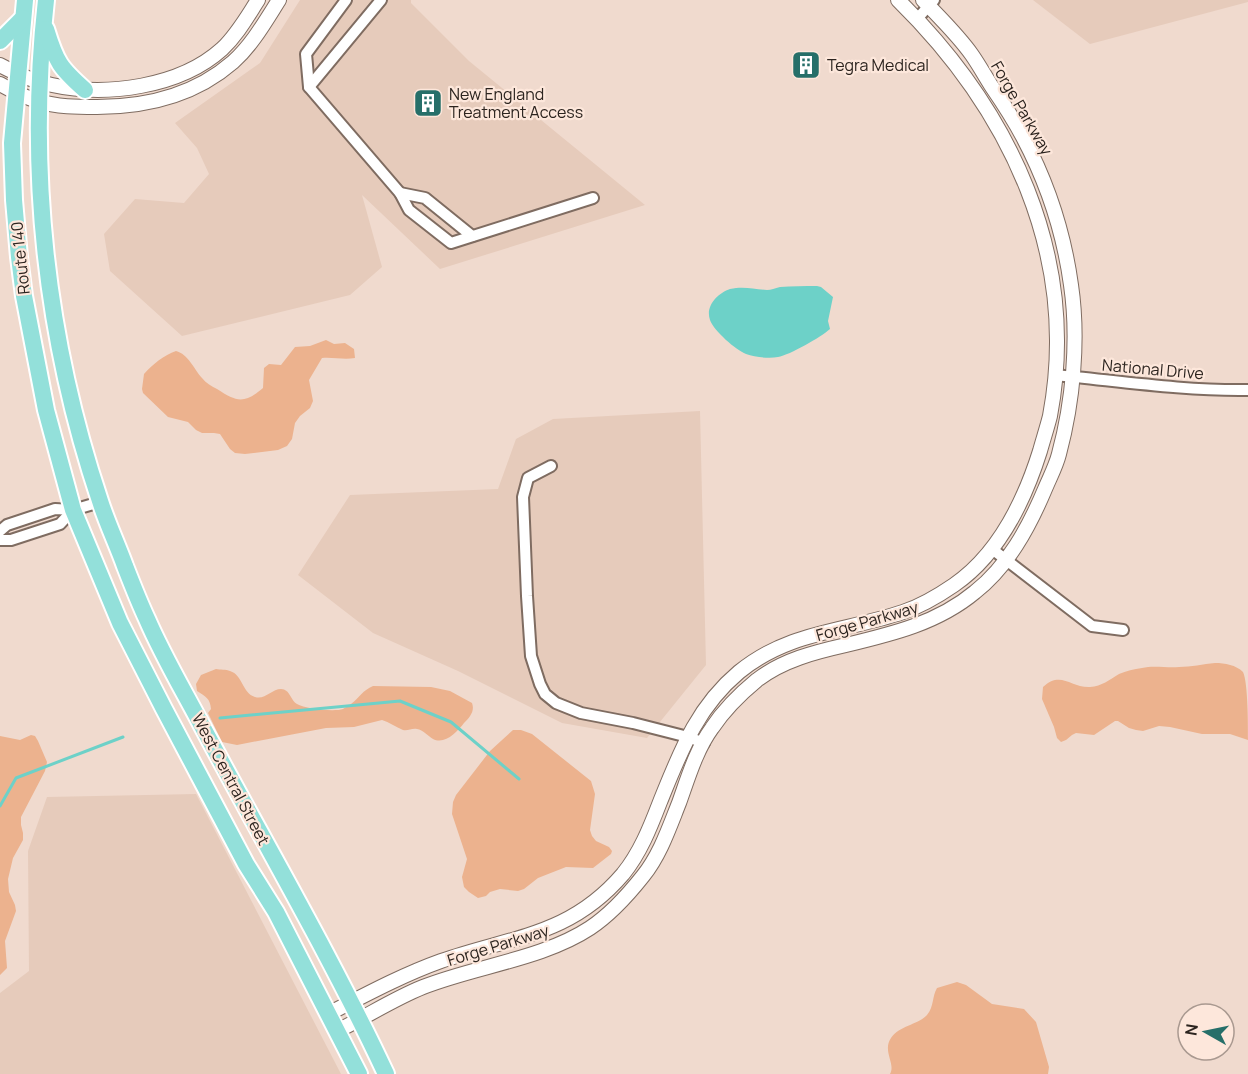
<svg xmlns="http://www.w3.org/2000/svg" width="1248" height="1074" viewBox="0 0 1248 1074" font-family="Manrope,sans-serif">
	<style>
		.built { fill: #e6cbbb }
		.green { fill: #ecb28e }
		.water { fill: #6dd1c8 }
		.lines { fill: none; stroke-linecap: round; stroke-linejoin: round }
		.stream { stroke: #6dd1c8; stroke-width: 3 }
		.street-casing { stroke: #7f6c61; stroke-width: 14 }
		.secondary-casing { stroke: #7f6c61; stroke-width: 16 }
		.primary-casing { stroke: #fff; stroke-width: 20 }
		.street { stroke: #fff; stroke-width: 10 }
		.secondary { stroke: #fff; stroke-width: 14 }
		.primary { stroke: #93e0da; stroke-width: 16 }
		.labels { text-anchor: middle; stroke-width: 4.5; stroke-linejoin: round; paint-order: stroke }
		.poi-label { font-size: 16px; fill: #2c241f; stroke: #fde7db; text-anchor: start }
		.street-label { font-size: 16px; fill: #2c241f; stroke: #fde7db }
	</style>
	<rect width="100%" height="100%" fill="#f0dace"/>
	<g class="built">
		<polygon points="300,0 411,0 411,3 469,61 645,205 440,269 362,195 382,267 350,295 182,336 110,271 104,234 135,199 184,203 209,174 197,148 175,123 260,63"/>
		<polygon points="1033,0 1248,0 1248,2 1090,44"/>
		<polygon points="700,411 706,665 647,738 562,723 458,671 373,633 298,575 350,495 498,489 516,439 553,419"/>
		<polygon points="196,794 341,1074 0,1074 0,993 29,971 28,851 47,797"/>
	</g>
	<g class="green">
		<path d="M326,340L334,344L345,343L354,349L355,358C344,360 333,357 322,358L309,380L313,401L310,408L300,416L295,423L292,439L287,446L278,450L245,454L235,453L230,449L220,434L214,433H202L196,430L188,422L168,417L143,393L142,389L144,374C153,364 164,355 176,351C188,354 194,369 202,378C206,383 211,386 217,389C237,402 244,404 263,388L264,368L269,364L281,365L295,347L310,346Z"/>
		<path d="M1215,663C1225,663 1236,665 1243,672C1248,682 1248,725 1248,740L1230,734H1202L1170,727L1159,726L1143,731L1136,730L1129,728L1118,721H1115L1094,735L1076,733L1072,735L1066,740L1061,742L1057,738L1054,727L1042,699L1043,687C1061,670 1071,688 1090,687C1102,686 1109,680 1119,674C1126,671 1134,669 1142,668C1153,665 1166,668 1179,667C1191,667 1203,664 1215,663Z"/>
		<path d="M216,669C220,670 226,669 230,671C243,675 242,693 255,697C265,700 272,689 281,689C290,689 291,701 297,704C305,709 335,712 343,709C346,707 349,705 351,704C359,698 363,690 373,686L431,687L450,691L472,703C475,711 470,717 464,723C457,732 445,745 433,739C428,736 423,730 417,729C412,728 408,731 403,730C396,727 389,722 382,720L354,727L326,728L237,745L222,742L208,713L211,709C210,698 206,697 197,691L196,684L201,675Z"/>
		<polygon points="513,730 521,730 532,734 591,781 595,794 590,830 592,836 596,841 609,847 612,851 611,854 593,868 566,867 538,878 524,889 518,891 500,889 490,892 486,896 478,898 469,892 464,887 462,877 467,859 452,814 453,802 456,795 490,751"/>
		<polygon points="31,735 35,736 38,741 47,762 45,771 21,817 21,825 23,833 23,840 13,858 8,879 9,892 15,905 16,911 5,941 7,968 0,975 0,736 20,740"/>
		<path d="M957,982L966,985L992,1004L1024,1009L1036,1022L1049,1067L1048,1074H890C896,1064 882,1051 891,1038C900,1025 918,1025 927,1015C934,1007 932,996 937,988Z"/>
	</g>
	<path class="water" d="M817,286L821,287L833,297L828,321L830,329C821,337 790,355 778,357C769,359 755,357 746,354C736,350 714,331 710,320C705,306 718,293 730,289C743,286 754,289 767,290C771,290 775,288 780,287C792,286 804,286 817,286Z"/>
	<g class="lines">
		<g class="stream">
			<polyline points="220,718 400,701 451,722 519,779"/>
			<polyline points="0,806 16,778 123,737"/>
		</g>
		<g class="street-casing">
			<g id="street">
				<polyline points="346,0 306,54 309,87 400,193 409,210 451,243 593,198"/>
				<polyline points="917,19 934,0"/>
				<polyline points="309,87 381,0"/>
				<polyline points="400,193 425,198 472,236"/>
				<path d="M1055,375C1119,381 1183,391 1248,390"/>
				<polyline points="551,466 528,478 523,497 527,596 531,656 540,684 545,694 556,703 581,713 633,723 688,737 704,743"/>
				<polyline points="0,531 7,525 55,509 73,510 100,502"/>
				<polyline points="0,540 11,540 60,524 73,510"/>
				<polyline points="992,549 1092,626 1123,630"/>
			</g>
		</g>
		<g class="secondary-casing">
			<g id="secondary">
				<path d="M0,65C16,74 33,81 52,85C106,97 180,87 222,49C237,35 247,17 258,0"/>
				<path d="M0,84C12,91 24,97 38,101C57,107 77,107 97,107C146,107 194,96 233,62C252,45 265,22 279,0"/>
				<path d="M328,1014C365,995 402,975 441,961C513,936 570,936 623,874C640,853 650,828 660,802C680,753 696,708 739,672C789,631 844,632 903,612C921,606 938,596 954,585C999,554 1024,502 1040,451C1043,440 1047,428 1050,416C1080,256 1010,110 898,0"/>
				<path d="M337,1031C366,1017 393,999 423,987C476,966 543,959 590,928C611,914 628,895 643,876C660,855 669,828 679,803C688,778 696,750 712,728C724,710 740,694 757,680C783,660 815,652 846,645C892,634 938,623 975,592C1008,566 1029,527 1045,489C1050,477 1056,466 1059,454C1073,402 1079,339 1071,285C1064,234 1047,182 1023,137C1014,120 1003,103 992,87C985,76 979,65 972,55C958,35 940,18 923,0"/>
			</g>
		</g>
		<g class="primary-casing">
			<g id="primary">
				<polyline points="25,0 12,143 14,200 19,257 24,296 46,410 73,510 120,623 164,709 246,864 276,912 359,1074"/>
				<path d="M46,0C27,169 46,340 100,501C107,523 117,544 125,566C132,584 139,602 147,619C162,654 182,688 200,722C262,839 330,954 386,1074"/>
				<path d="M46,29C56,62 60,68 85,90"/>
				<polyline points="0,41 23,18"/>
			</g>
		</g>
		<use href="#street" class="street"/>
		<use href="#secondary" class="secondary"/>
		<use href="#primary" class="primary"/>
	</g>
	<defs>
		<g id="building-square" transform="scale(1.5)"><rect x="-9" y="-9" width="18" height="18" rx="4" fill="#266f69" stroke="#fde7db"/><path d="M-4-6H4V6H1V3H-1V6H-4ZM-2.5-4.3h1.7v1.8h-1.7ZM.8-4.3h1.7v1.8H.8ZM-2.5-1h1.7V.8h-1.7ZM.8-1h1.7V.8H.8Z" fill="#fff"/></g>
	</defs>
	<g fill-rule="evenodd">
		<use href="#building-square" x="806" y="65"/>
		<use href="#building-square" x="428" y="103"/>
	</g>
	<g class="labels">
		<g class="poi-label">
			<text x="827" y="71">Tegra Medical</text>
			<text x="449" y="100">New England<tspan x="449" dy="18">Treatment Access</tspan></text>
		</g>
		<g class="street-label">
			<text transform="translate(1022 108) rotate(60)" y="6">Forge Parkway</text>
			<text transform="translate(20 258) rotate(-96)" y="6">Route 140</text>
			<text transform="translate(1153 369) rotate(5)" y="6">National Drive</text>
			<text transform="translate(867 621) rotate(-16)" y="6">Forge Parkway</text>
			<text transform="translate(231 779) rotate(62)" y="6">West Central Street</text>
			<text transform="translate(498 945) rotate(-17)" y="6">Forge Parkway</text>
		</g>
	</g>
	<g transform="translate(1206 1032) rotate(279)"><circle r="28" fill="#fde7db" stroke="#a99990" stroke-width="1.5"/>
	<path d="M0-4.5L10 22L0 15L-10 22Z" fill="#266f69"/>
	<text y="-9" font-size="16" font-weight="bold" text-anchor="middle" fill="#2c241f">N</text>
	</g>
</svg>
